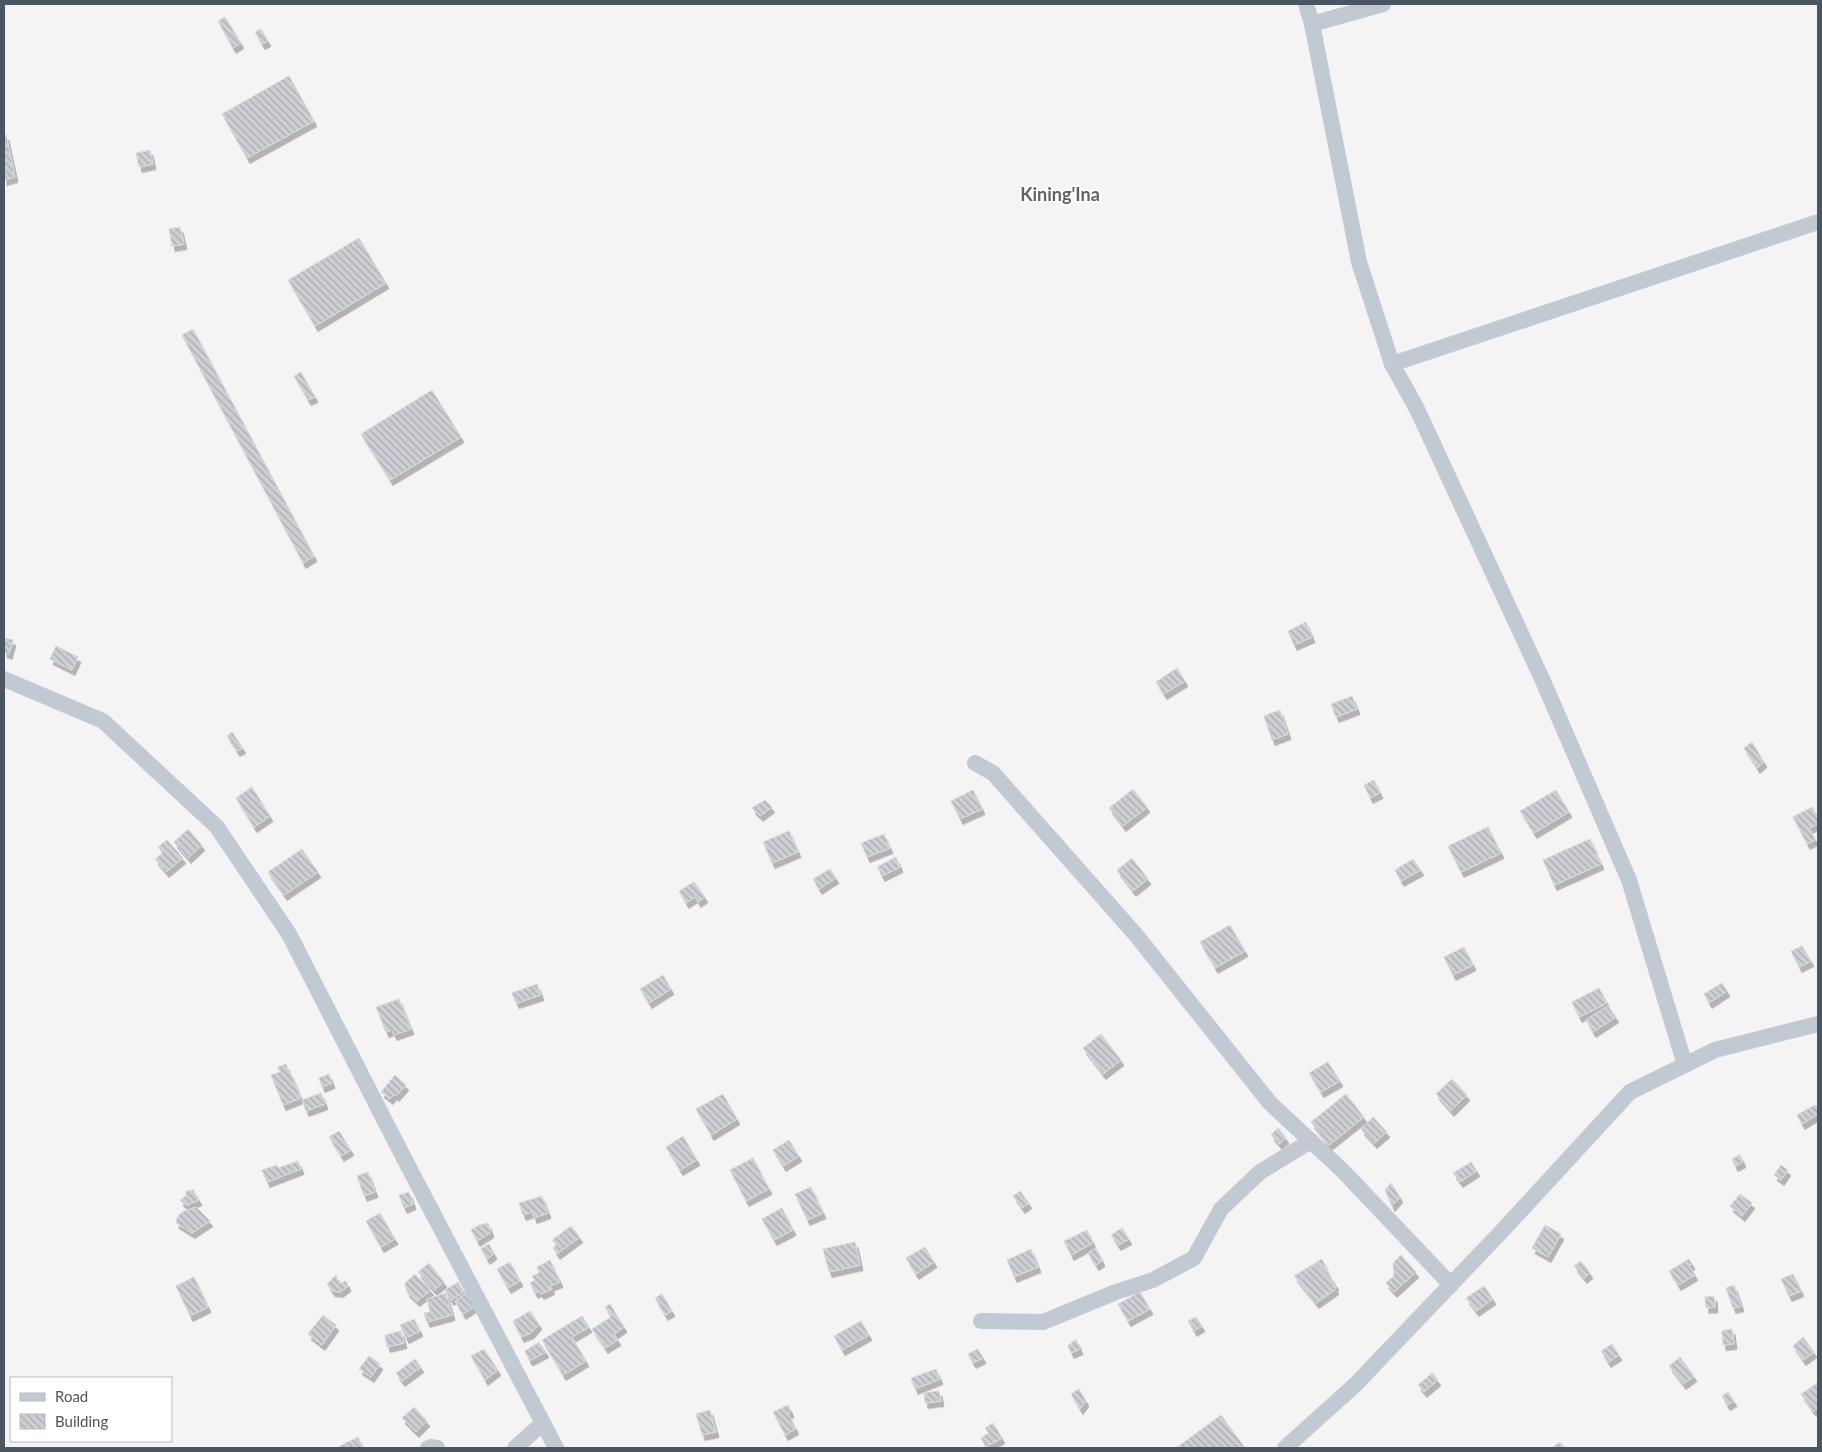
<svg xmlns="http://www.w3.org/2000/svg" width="1822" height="1452" viewBox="0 0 1822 1452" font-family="Lato,sans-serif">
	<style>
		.building { fill: url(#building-back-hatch); stroke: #d7d9de; filter: url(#shadow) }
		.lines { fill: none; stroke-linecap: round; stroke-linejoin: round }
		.street { stroke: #c1cad2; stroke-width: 16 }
		.labels { text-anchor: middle; stroke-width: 4; stroke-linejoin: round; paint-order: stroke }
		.quarter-label { font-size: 18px; font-weight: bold; fill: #5f6368; stroke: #fff }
	</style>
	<defs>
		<pattern id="building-back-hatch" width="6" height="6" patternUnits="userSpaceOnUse" patternTransform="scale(1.25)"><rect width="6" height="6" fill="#cdcfd5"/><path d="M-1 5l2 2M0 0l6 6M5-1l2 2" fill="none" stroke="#a8abb0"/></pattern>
		<filter id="shadow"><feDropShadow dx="3" dy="5.5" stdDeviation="0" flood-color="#0004"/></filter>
	</defs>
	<rect width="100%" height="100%" fill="#f5f3f3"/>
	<g class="building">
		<polygon points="225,17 241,43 233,48 218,21"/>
		<polygon points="261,29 268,41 262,44 255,32"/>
		<polygon points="289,76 314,121 247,158 222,114"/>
		<polygon points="4,135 6,135 15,177 4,180"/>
		<polygon points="150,150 153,164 139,167 136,153"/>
		<polygon points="180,227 184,244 172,246 169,229"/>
		<polygon points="359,238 386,283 315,326 288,280"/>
		<polygon points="193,329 314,556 303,563 182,335"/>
		<polygon points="301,372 315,397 308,400 294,376"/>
		<polygon points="432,390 461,437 390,480 361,434"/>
		<polygon points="1306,622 1312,637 1294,645 1288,631"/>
		<polygon points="4,638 13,640 9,654 4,652"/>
		<polygon points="56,646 78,657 72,670 50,659"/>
		<polygon points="1177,668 1185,681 1164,694 1156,682"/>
		<polygon points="1352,696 1357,709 1336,717 1331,704"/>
		<polygon points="1280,710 1288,734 1272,740 1264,716"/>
		<polygon points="232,732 243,748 237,751 227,736"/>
		<polygon points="1752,742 1764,762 1757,768 1744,748"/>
		<polygon points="1374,780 1380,793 1370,798 1364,785"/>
		<polygon points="252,787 270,816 254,827 236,798"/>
		<polygon points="1133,789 1147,807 1123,826 1109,808"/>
		<polygon points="973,790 982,809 960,819 951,801"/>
		<polygon points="1556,790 1569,812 1534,833 1520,811"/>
		<polygon points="765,800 772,807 760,816 752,808"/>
		<polygon points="1812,807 1818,819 1818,824 1809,828 1815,840 1807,844 1793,817"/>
		<polygon points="1488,827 1501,853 1461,872 1448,846"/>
		<polygon points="188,829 202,845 188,858 174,842"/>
		<polygon points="789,831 798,852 772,863 763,842"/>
		<polygon points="884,834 890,848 867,857 861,843"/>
		<polygon points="1590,839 1601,864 1554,885 1543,860"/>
		<polygon points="167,840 183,858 166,872 155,859 163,853 158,847"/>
		<polygon points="302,849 318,872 284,895 268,872"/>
		<polygon points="896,857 900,867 882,876 877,867"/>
		<polygon points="1132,858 1148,879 1133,891 1117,870"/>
		<polygon points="1413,859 1421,870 1401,881 1395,870"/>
		<polygon points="830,869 836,878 819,889 813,879"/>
		<polygon points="694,882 705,897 698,902 695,897 686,903 679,891"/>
		<polygon points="1230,925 1245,951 1215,968 1200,942"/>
		<polygon points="1802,946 1811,961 1799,967 1791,951"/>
		<polygon points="1464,947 1473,965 1453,975 1444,957"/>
		<polygon points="663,975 671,989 649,1003 640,989"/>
		<polygon points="1722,983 1727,991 1709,1003 1704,994"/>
		<polygon points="537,984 541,995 516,1003 512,993"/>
		<polygon points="1599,988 1607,1003 1579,1017 1572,1002"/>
		<polygon points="399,999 411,1029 394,1035 392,1030 386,1032 376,1007"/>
		<polygon points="1608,1006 1616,1017 1593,1032 1586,1020"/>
		<polygon points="1101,1034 1121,1060 1103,1074 1083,1048"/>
		<polygon points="1328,1062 1340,1081 1321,1092 1309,1073"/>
		<polygon points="286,1064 289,1073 290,1072 301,1098 283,1105 271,1075 280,1072 278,1067"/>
		<polygon points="329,1074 332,1083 322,1087 319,1078"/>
		<polygon points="395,1075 406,1085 396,1096 394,1094 390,1099 381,1092"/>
		<polygon points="1452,1079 1467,1095 1451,1111 1436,1094"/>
		<polygon points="321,1093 325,1104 306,1111 302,1100"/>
		<polygon points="723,1094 737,1119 711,1135 696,1109"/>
		<polygon points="1346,1094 1364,1117 1329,1145 1311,1122"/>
		<polygon points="1815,1105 1818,1107 1818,1114 1802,1124 1797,1115"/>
		<polygon points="1373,1117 1387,1132 1374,1143 1361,1129"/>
		<polygon points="1278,1128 1286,1138 1279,1144 1271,1135"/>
		<polygon points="339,1131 351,1150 341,1156 329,1137"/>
		<polygon points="683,1136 697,1160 680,1170 666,1147"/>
		<polygon points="789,1140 799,1156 783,1166 773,1150"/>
		<polygon points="1740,1155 1743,1162 1735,1166 1732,1159"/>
		<polygon points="753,1158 769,1189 746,1201 730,1170"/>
		<polygon points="298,1161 301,1169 267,1182 262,1170 277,1165 278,1168"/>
		<polygon points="1471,1162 1477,1171 1460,1182 1453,1173"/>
		<polygon points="1781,1165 1788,1170 1781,1180 1774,1175"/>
		<polygon points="368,1172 375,1192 364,1196 357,1176"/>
		<polygon points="1391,1183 1400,1197 1392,1206 1385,1190"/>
		<polygon points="811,1187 823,1213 807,1220 795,1194"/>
		<polygon points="193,1190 199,1200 188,1205 184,1204 180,1200 186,1196 186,1191"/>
		<polygon points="1020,1191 1029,1203 1022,1208 1013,1196"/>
		<polygon points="409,1192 413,1204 404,1208 399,1195"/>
		<polygon points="1740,1194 1752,1203 1742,1216 1730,1206"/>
		<polygon points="542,1196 548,1213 534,1218 532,1212 523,1215 519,1203"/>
		<polygon points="196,1207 210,1221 192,1233 176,1223 177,1218 182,1212"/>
		<polygon points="782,1208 793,1230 774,1240 762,1219"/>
		<polygon points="380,1213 395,1239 381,1247 366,1221"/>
		<polygon points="488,1223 491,1232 477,1241 471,1230 479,1225"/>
		<polygon points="1545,1225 1561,1234 1548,1257 1532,1248"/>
		<polygon points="571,1226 580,1237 557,1254 553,1248 557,1245 552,1240"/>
		<polygon points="1122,1228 1129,1239 1118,1245 1111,1235"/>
		<polygon points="1087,1230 1093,1243 1071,1255 1064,1241"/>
		<polygon points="855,1242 860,1265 829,1272 823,1249"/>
		<polygon points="489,1244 494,1254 487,1259 481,1249"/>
		<polygon points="925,1247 934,1262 916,1274 906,1258"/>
		<polygon points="1096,1248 1102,1261 1096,1265 1088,1253"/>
		<polygon points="1031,1249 1038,1267 1014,1277 1007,1260"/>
		<polygon points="1401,1255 1416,1272 1394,1292 1386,1283 1394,1276 1393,1263"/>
		<polygon points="1322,1259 1336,1289 1316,1303 1294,1276"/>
		<polygon points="1689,1259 1692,1264 1689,1266 1695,1275 1678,1285 1669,1271"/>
		<polygon points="550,1260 560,1282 550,1286 552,1289 541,1294 539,1291 535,1293 530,1283 535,1280 532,1276 539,1273 537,1267"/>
		<polygon points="1581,1261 1590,1273 1584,1278 1574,1266"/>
		<polygon points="510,1262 520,1281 508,1288 497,1269"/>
		<polygon points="429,1263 444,1282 434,1290 418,1272"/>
		<polygon points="1316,1263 1336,1284 1319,1300 1299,1280"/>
		<polygon points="415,1274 431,1290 417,1301 407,1292 405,1283"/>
		<polygon points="1793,1274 1801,1291 1789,1296 1781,1279"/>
		<polygon points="336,1275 339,1284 346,1281 348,1286 340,1292 332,1291 327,1284"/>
		<polygon points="194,1277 208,1307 190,1316 176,1286"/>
		<polygon points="458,1282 464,1292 451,1300 445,1290"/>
		<polygon points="1734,1285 1741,1306 1733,1308 1726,1288"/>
		<polygon points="1484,1286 1493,1299 1476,1311 1466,1298"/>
		<polygon points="1140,1292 1150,1309 1128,1321 1118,1304"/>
		<polygon points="446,1293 452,1315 427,1322 424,1313 430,1312 427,1299"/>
		<polygon points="467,1293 475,1306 463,1314 455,1301"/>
		<polygon points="662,1294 672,1311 665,1315 655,1298"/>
		<polygon points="1714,1296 1715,1307 1706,1308 1705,1297"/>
		<polygon points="610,1304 624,1327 614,1334 618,1340 605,1348 592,1329 611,1317 605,1307"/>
		<polygon points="530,1311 539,1324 531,1333 521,1337 513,1321"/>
		<polygon points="323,1315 336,1325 322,1345 308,1334"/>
		<polygon points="582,1316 589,1327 572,1337 586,1361 563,1375 542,1340"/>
		<polygon points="1196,1317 1202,1326 1194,1331 1188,1321"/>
		<polygon points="414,1319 420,1331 406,1338 400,1325"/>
		<polygon points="861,1321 869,1335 842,1350 834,1336"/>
		<polygon points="1732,1329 1734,1344 1723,1345 1722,1331"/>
		<polygon points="401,1331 404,1343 387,1347 385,1335"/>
		<polygon points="1803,1337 1814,1352 1803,1360 1793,1346"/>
		<polygon points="1076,1339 1080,1349 1071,1353 1068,1346"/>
		<polygon points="539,1342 546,1352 531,1360 529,1360 525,1351"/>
		<polygon points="1612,1344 1619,1355 1608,1362 1601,1351"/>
		<polygon points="484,1349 498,1370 485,1380 471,1356"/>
		<polygon points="978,1349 983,1358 973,1363 968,1354"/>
		<polygon points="369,1356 380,1364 371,1377 359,1369"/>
		<polygon points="1680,1357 1694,1376 1683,1384 1669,1366"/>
		<polygon points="415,1359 421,1367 402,1381 396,1373"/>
		<polygon points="936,1369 940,1379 915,1389 911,1378"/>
		<polygon points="1432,1373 1438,1380 1424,1392 1418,1385"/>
		<polygon points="1817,1383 1818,1385 1818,1408 1813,1411 1801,1394"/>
		<polygon points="1079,1389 1086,1401 1080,1409 1071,1394"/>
		<polygon points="939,1391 941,1401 925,1403 924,1393"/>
		<polygon points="1728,1392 1734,1401 1727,1405 1722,1396"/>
		<polygon points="788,1405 791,1412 788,1414 796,1429 785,1435 773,1412"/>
		<polygon points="414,1407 427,1421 416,1432 402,1418"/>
		<polygon points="710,1410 716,1432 702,1435 696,1414"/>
		<polygon points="1221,1415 1245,1448 1176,1448"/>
		<polygon points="993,1423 1002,1438 986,1447 981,1438 989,1433 985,1428"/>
		<polygon points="358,1437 363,1448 336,1448"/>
		<polygon points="1560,1442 1565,1448 1553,1448 1553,1447"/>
	</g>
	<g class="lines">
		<g class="street">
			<polyline points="1306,4 1312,24 1359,262 1392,364 1417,409 1543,681 1629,880 1685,1065"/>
			<polyline points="1312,24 1383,4"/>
			<polyline points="1392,364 1818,222"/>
			<polyline points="4,679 103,721 217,827 289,934 406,1162 556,1448"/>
			<polyline points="975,763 993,773 1136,935 1270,1103 1343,1171 1451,1285"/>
			<polyline points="981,1321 1043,1322 1116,1292 1153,1280 1194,1258 1221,1209 1260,1172 1311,1141"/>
			<polyline points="428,1448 431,1447 437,1448"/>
			<polyline points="515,1448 543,1423"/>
			<polyline points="1285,1448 1355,1385 1502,1231 1630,1092 1715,1050 1818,1024"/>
		</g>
	</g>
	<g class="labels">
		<g class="quarter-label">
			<text x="1060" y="201">Kining'Ina</text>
		</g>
	</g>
	<rect width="1822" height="1452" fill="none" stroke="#4a5661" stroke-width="10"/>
	<rect x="10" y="1377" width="162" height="65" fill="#ffffff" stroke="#b7bbc0"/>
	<rect x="20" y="1393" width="25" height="8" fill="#c1cad2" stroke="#b7bbc0"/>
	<text x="55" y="1402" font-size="15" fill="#4a5661">Road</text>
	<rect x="20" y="1414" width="25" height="15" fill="url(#building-back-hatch)" stroke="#b7bbc0"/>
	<text x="55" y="1427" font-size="15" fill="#4a5661">Building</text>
</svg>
